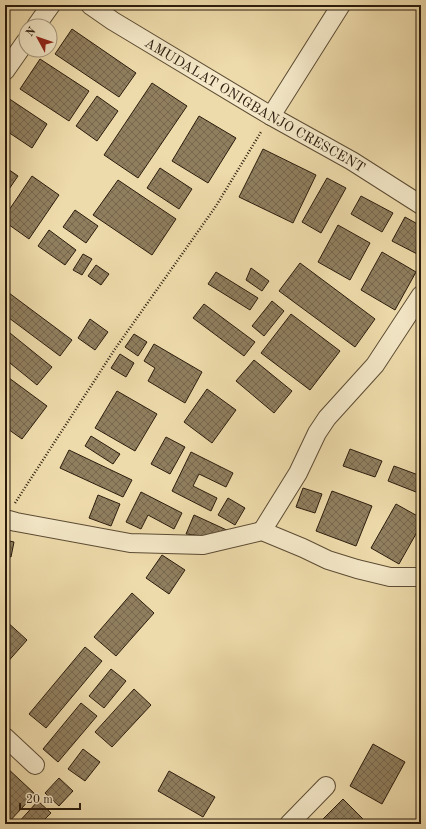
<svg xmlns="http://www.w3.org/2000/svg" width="426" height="829" viewBox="0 0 426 829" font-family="'Old Standard TT',serif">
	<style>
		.building { fill: url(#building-cross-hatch); stroke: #2b1c0d }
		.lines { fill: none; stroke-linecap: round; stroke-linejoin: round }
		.minor-casing { stroke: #5c4c34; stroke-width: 20 }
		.path { stroke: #2b1c0d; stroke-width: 2.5; stroke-dasharray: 1 2; stroke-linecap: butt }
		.minor { stroke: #f4e8c8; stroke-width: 18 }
		.labels { text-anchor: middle; stroke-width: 3; stroke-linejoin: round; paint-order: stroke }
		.street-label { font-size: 14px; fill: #2b1c0d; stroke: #f4e8c8 }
	</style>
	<defs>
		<pattern id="building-cross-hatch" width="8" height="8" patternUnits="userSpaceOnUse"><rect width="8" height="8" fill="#907f5f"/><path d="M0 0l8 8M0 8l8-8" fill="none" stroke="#76674d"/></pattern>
	</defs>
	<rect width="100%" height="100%" fill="#eedbab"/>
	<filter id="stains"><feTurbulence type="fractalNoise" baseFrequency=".005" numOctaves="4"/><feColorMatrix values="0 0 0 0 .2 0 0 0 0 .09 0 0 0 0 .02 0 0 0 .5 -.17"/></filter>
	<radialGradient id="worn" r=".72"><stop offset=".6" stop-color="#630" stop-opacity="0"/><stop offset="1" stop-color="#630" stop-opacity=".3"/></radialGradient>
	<g class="building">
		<polygon points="72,29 136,73 119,97 55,54"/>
		<polygon points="40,59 89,91 69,121 20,89"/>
		<polygon points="152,83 187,106 138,178 104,155"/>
		<polygon points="97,96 118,111 97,141 76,126"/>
		<polygon points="8,98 47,124 32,148 5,130 5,102"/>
		<polygon points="199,116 236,138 208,183 172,161"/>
		<polygon points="263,149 316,175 293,223 239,197"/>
		<polygon points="5,167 18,176 5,195"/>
		<polygon points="160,168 192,189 179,209 147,188"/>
		<polygon points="32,176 59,195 29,239 5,222 5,216"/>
		<polygon points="327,178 346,188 321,233 302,222"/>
		<polygon points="118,180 176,219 152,255 93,215"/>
		<polygon points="361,196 393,213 382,232 351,214"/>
		<polygon points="75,210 98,226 86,243 63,227"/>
		<polygon points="405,217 421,226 421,256 392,241"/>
		<polygon points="338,225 370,243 350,280 318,262"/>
		<polygon points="49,230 76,250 65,265 38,246"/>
		<polygon points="382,252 416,272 395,310 361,290"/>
		<polygon points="83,254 92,259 82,275 73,270"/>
		<polygon points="300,263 375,319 355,347 279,291"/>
		<polygon points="96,265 109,274 101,285 88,276"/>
		<polygon points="251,268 269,281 262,291 246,280"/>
		<polygon points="216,272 258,298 250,310 208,284"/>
		<polygon points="5,290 72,340 60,356 5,315"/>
		<polygon points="272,301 284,311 264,336 252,326"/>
		<polygon points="204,304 255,342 244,356 193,318"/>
		<polygon points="291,314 340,351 310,390 261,353"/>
		<polygon points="90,319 108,332 95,350 78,338"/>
		<polygon points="5,329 52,367 37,385 5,359"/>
		<polygon points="134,334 147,342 138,356 125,347"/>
		<polygon points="154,344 202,372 185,403 148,381 155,368 144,361"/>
		<polygon points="120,354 134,363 126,377 111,368"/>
		<polygon points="254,360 292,391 274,413 236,381"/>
		<polygon points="5,375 47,406 22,439 5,427"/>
		<polygon points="207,389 236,410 212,443 184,422"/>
		<polygon points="117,391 157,414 135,451 95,428"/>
		<polygon points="91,436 120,454 113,464 85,446"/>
		<polygon points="166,437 185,447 170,474 151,464"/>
		<polygon points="350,449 382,461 375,477 343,466"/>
		<polygon points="69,450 132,480 123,497 60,468"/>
		<polygon points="191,452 233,473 226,487 199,474 193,486 217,498 211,511 172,491"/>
		<polygon points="394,466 421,476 416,492 388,481"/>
		<polygon points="303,488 322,494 315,513 296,507"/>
		<polygon points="332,491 372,506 356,546 316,531"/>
		<polygon points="141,492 182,513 174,529 148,515 141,529 126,522"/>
		<polygon points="98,495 120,504 111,526 89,518"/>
		<polygon points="228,498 245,508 235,525 218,515"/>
		<polygon points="396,504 421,518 421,525 399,564 371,548"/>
		<polygon points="194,515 231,532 227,539 186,534"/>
		<polygon points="5,540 14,542 11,557 5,555"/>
		<polygon points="162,555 185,570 169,594 146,578"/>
		<polygon points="132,593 154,613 116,656 94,637"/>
		<polygon points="5,620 27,640 5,665"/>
		<polygon points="85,647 102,661 46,728 29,714"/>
		<polygon points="111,669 126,681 104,708 89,696"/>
		<polygon points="134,689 151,705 112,747 95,732"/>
		<polygon points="81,703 97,716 58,762 43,749"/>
		<polygon points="373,744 405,762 382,804 350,786"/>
		<polygon points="83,749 100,762 85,781 68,769"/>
		<polygon points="5,766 35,794 7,824 5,824"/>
		<polygon points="169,771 215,797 203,817 158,791"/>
		<polygon points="59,778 73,791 59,806 45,793"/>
		<polygon points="343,799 368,824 318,824"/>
		<polygon points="38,801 51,813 40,824 17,824"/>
	</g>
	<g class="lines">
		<g class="minor-casing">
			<g id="minor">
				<path id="s1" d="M90,5L113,21L271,116L352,161L421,205"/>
				<polyline points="36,26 51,5"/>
				<polyline points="5,71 26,41"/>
				<polyline points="271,116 341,5"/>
				<polyline points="5,519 16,522 130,543 203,545 262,531 303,548 328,560 357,569 390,577 421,577"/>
				<polyline points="262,531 298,473 317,433 327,418 375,365 421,295"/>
				<polyline points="5,737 35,765"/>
				<polyline points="289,824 326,786"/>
			</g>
		</g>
		<polyline class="path" points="15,503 115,349 216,206 261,132"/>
		<use href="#minor" class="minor"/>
	</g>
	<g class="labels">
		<g class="street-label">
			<text dy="5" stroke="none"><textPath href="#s1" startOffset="193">AMUDALAT ONIGBANJO CRESCENT</textPath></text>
		</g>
	</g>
	<rect width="426" height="829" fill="none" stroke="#eedbab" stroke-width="20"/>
	<rect x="6" y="6" width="414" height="817" fill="none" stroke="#2b1c0d" stroke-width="2"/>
	<rect x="10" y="10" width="406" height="809" fill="none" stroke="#2b1c0d"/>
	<g transform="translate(38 38) rotate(310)"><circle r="19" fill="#f4e8c8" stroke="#a4967d"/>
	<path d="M0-3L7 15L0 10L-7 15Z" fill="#8f2418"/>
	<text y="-6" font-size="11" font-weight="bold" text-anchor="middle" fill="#2b1c0d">N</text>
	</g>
	<path d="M20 803v6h60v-6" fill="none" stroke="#2b1c0d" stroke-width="2"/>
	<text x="26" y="803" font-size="12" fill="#2b1c0d" stroke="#f4e8c8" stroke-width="3" paint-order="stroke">20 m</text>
	<rect width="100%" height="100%" filter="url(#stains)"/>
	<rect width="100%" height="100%" fill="url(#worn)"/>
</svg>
